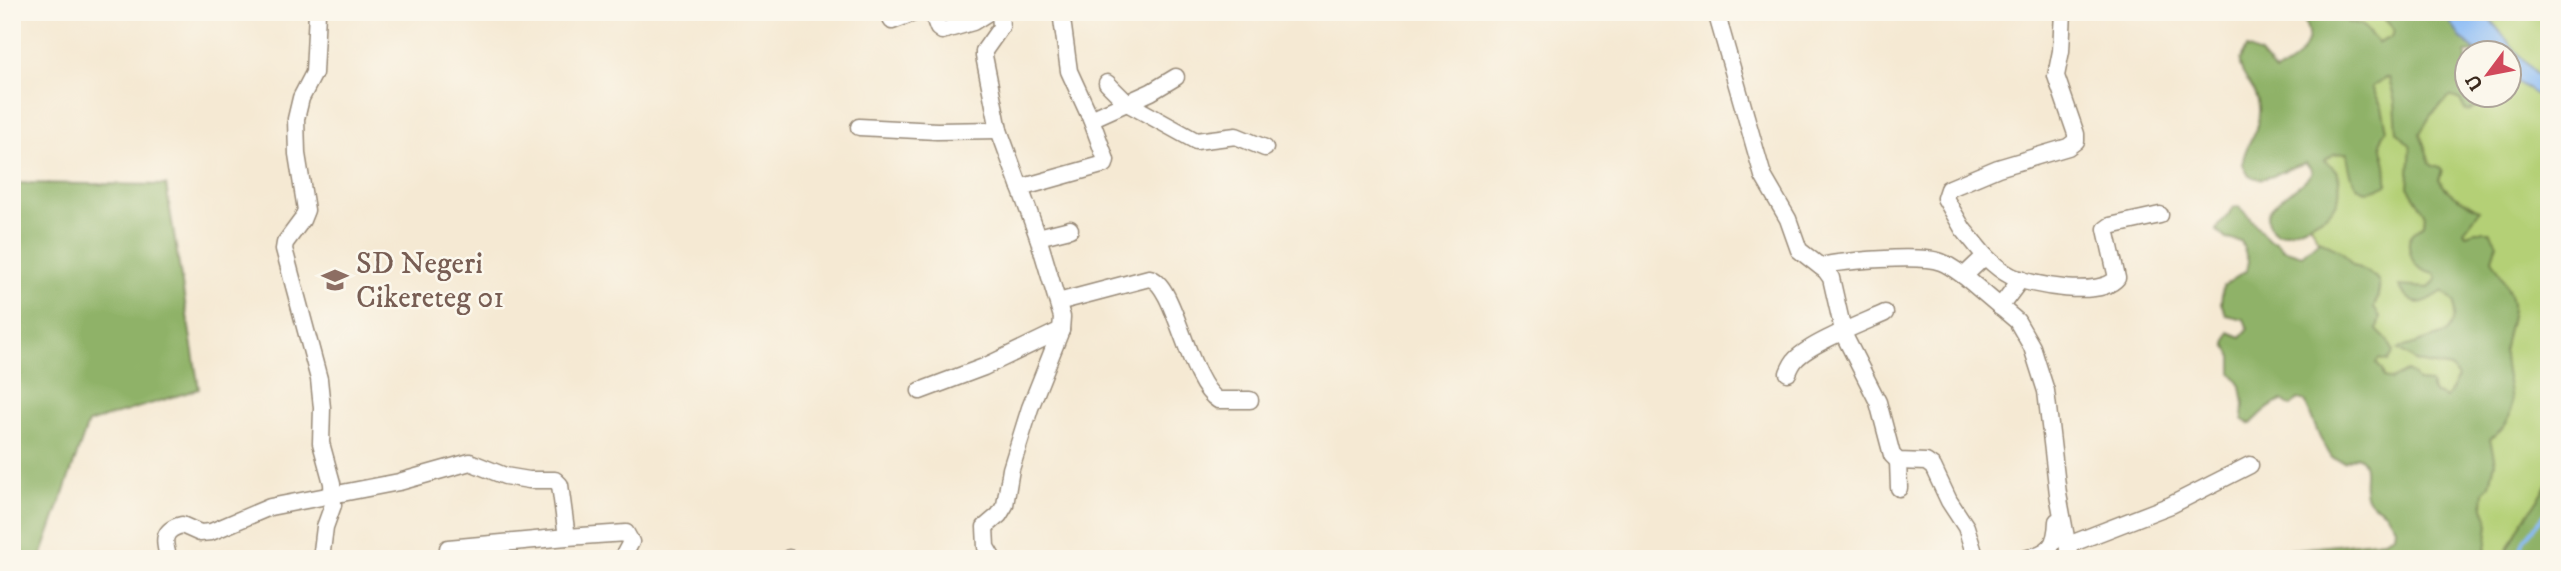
<svg xmlns="http://www.w3.org/2000/svg" width="2561" height="571" viewBox="0 0 2561 571" font-family="'IM FELL DW Pica',serif">
	<style>
		.green { fill: #b4d076; stroke: #787d4a; stroke-width: 2 }
		.forest { fill: #8fb267; stroke: #656e42; stroke-width: 2 }
		.water { fill: #88baf5; stroke: #62728a; stroke-width: 2 }
		.lines { fill: none; stroke-linecap: round; stroke-linejoin: round }
		.stream { stroke: #88baf5; stroke-width: 3.5 }
		.minor-casing { stroke: #988a78; stroke-width: 19 }
		.minor { stroke: #fff; stroke-width: 16 }
		.labels { text-anchor: middle; stroke-width: 5; stroke-linejoin: round; paint-order: stroke }
		.education-label { font-size: 30px; fill: #785e54; stroke: #fbf7ec; text-anchor: start }
	</style>
	<rect width="100%" height="100%" fill="#fbf7ec"/>
	<filter id="ink" filterUnits="userSpaceOnUse"><feTurbulence type="fractalNoise" baseFrequency=".0143" numOctaves="2"/><feDisplacementMap in="SourceGraphic" scale="14" xChannelSelector="R" yChannelSelector="G"/><feConvolveMatrix kernelMatrix="1 2 1 2 8 2 1 2 1" color-interpolation-filters="sRGB"/></filter>
	<filter id="wash" filterUnits="userSpaceOnUse"><feTurbulence type="fractalNoise" baseFrequency=".00686" numOctaves="4" result="noise"/><feDisplacementMap in="SourceGraphic" scale="28" xChannelSelector="R" yChannelSelector="G"/><feGaussianBlur stdDeviation="1.57" result="paint"/><feColorMatrix in="noise" values="0 0 0 0 0 0 0 0 0 0 0 0 0 0 0 0 0 1.4 0 .05"/><feComposite in="paint" operator="in"/></filter>
	<g filter="url(#wash)">
		<rect width="100%" height="100%" fill="#f5e9d3"/>
		<g class="green">
			<polygon points="2326,12 2395,12 2416,45 2341,64"/>
			<polygon points="2478,12 2549,12 2549,89"/>
			<polygon points="2309,47 2366,80 2390,62 2407,133 2482,279 2464,372 2448,413 2375,381 2324,250 2307,220 2321,176"/>
			<polygon points="2487,51 2489,52 2466,52 2466,94 2508,94 2509,68 2549,101 2549,496 2510,559 2471,559 2460,238 2430,177 2417,132 2455,52"/>
		</g>
		<g class="forest">
			<path d="M2303,12H2344L2347,22L2361,24L2378,43L2392,37L2394,31C2391,23 2384,22 2379,12H2452L2475,45L2476,52H2466V94L2482,95L2480,105L2469,111L2465,110L2460,100L2451,96L2431,115L2420,133L2431,165L2440,168L2442,171L2439,179C2449,197 2464,200 2480,210L2464,231L2466,234L2475,231H2490L2497,243L2492,259C2500,273 2509,287 2512,303C2514,314 2504,337 2504,351C2503,386 2528,415 2490,439L2495,462L2490,485L2484,491L2483,507L2489,524L2485,559H2204L2384,540L2394,535L2395,527C2392,522 2389,517 2386,513C2379,506 2369,505 2366,495C2361,481 2372,462 2356,456L2344,462L2332,458L2320,438L2305,401L2298,399L2291,406L2282,401C2269,405 2260,415 2251,424L2243,420L2244,404L2241,386L2232,373V357L2226,344L2229,332L2241,337L2248,329L2244,319L2226,315L2221,303L2223,286L2246,271L2248,261L2241,241L2226,239L2216,230L2234,207H2240L2269,240L2276,242L2283,249L2302,255L2320,239C2327,246 2337,246 2344,254C2348,258 2349,263 2355,266C2381,279 2384,278 2374,308L2380,317L2377,330L2388,341L2394,352L2388,361L2380,359L2376,363L2382,370L2384,378L2391,380L2407,371L2413,375L2418,382L2431,383L2433,393L2446,398L2458,378L2451,368L2417,362L2398,349L2445,334C2454,326 2455,314 2455,302L2443,291C2423,305 2413,310 2399,286L2429,288L2437,279L2435,274C2419,271 2411,264 2409,247C2409,242 2408,241 2411,236C2413,232 2420,228 2424,224L2425,213L2408,187L2411,146L2397,132L2395,102L2389,78H2385L2372,87L2382,107L2387,130C2376,142 2384,151 2386,165C2387,171 2387,178 2387,184C2356,203 2350,179 2347,153L2334,154L2324,161C2333,166 2339,171 2339,182C2340,190 2340,197 2336,204C2329,218 2292,233 2277,233C2242,208 2309,189 2312,170L2306,163L2289,168L2273,176L2260,179L2249,176C2247,172 2242,166 2243,161C2245,143 2261,131 2259,107C2258,83 2226,70 2247,48L2260,54L2275,72C2292,64 2306,54 2308,35C2308,27 2303,20 2303,12Z"/>
			<polygon points="12,183 166,185 199,389 88,423 42,554 45,559 12,559"/>
			<polygon points="2549,483 2549,559 2503,559 2519,527"/>
		</g>
		<polygon class="water" points="2443,12 2484,12 2524,61 2549,85 2549,103 2509,77 2508,52 2477,52 2461,38"/>
		<g class="lines">
			<polyline class="stream" points="2517,559 2524,540 2549,509"/>
		</g>
	</g>
	<g filter="url(#ink)">
		<g class="lines">
			<g class="minor-casing">
				<g id="minor">
					<polyline points="317,12 314,73 301,98 296,119 297,154 306,210 302,220 285,243 284,249 319,379 322,408 321,443 332,483 333,505 325,527 321,559"/>
					<polyline points="932,12 938,28 942,31 973,22 989,12"/>
					<polyline points="1716,12 1763,176 1788,219 1799,250 1826,271 1831,278 1844,335 1878,402 1892,455 1898,461 1926,462 1933,467 1949,501 1966,527 1976,559"/>
					<polyline points="892,21 916,12"/>
					<polyline points="1107,83 1127,103 1196,141 1236,136 1265,148"/>
					<polyline points="1091,119 1151,92 1176,77"/>
					<polyline points="859,127 937,131 999,130"/>
					<polyline points="1020,188 1105,164 1106,160 1091,119 1069,71 1061,12"/>
					<polyline points="1038,237 1070,229"/>
					<polyline points="1985,256 1963,229 1945,198 1948,189 1998,168 2068,147 2076,141 2076,134 2056,76 2061,51 2063,12"/>
					<path d="M1820,266C1843,261 1919,254 1941,262C1949,265 1957,271 1964,276L1985,256C1993,264 2001,271 2011,276C2032,286 2101,298 2117,278L2106,229L2110,226L2160,215"/>
					<polyline points="1964,276 2017,321 2032,347 2046,391 2058,494 2070,559"/>
					<path d="M1058,302L1149,278C1175,282 1188,382 1218,400H1250"/>
					<polyline points="2000,307 2021,279"/>
					<path d="M1788,373C1790,368 1792,363 1796,359C1811,343 1863,323 1885,313"/>
					<polyline points="920,391 984,367 1061,330"/>
					<polyline points="1898,461 1899,488"/>
					<polyline points="2068,545 2171,505 2250,465"/>
					<polyline points="448,548 567,537"/>
					<polyline points="789,558 789,559"/>
					<path d="M169,559C163,541 162,530 182,525L200,533L211,532L270,507L399,482L470,462L505,476L529,480H555L560,485L567,537L626,533L631,542L622,559"/>
					<polyline points="993,559 986,547 985,527 999,515 1005,505 1011,469 1030,408 1061,330 1062,317 1038,237 999,130 984,56 984,51 1001,27 1000,12"/>
					<path d="M2025,559C2050,552 2056,547 2057,521"/>
				</g>
			</g>
			<use href="#minor" class="minor"/>
		</g>
	</g>
	<defs>
		<g id="school-bare" transform="scale(2.1)"><path d="M0-5L7-2L0 1L-7-2ZM-4 1L0 2.5L4 1V4Q0 6-4 4Z" fill="#8d6e63" stroke="#fbf7ec" stroke-width="2.5" paint-order="stroke"/></g>
	</defs>
	<g fill-rule="evenodd">
		<use href="#school-bare" x="335" y="280"/>
	</g>
	<g class="labels">
		<g class="education-label">
			<text x="356" y="273">SD Negeri<tspan x="356" dy="34">Cikereteg 01</tspan></text>
		</g>
	</g>
	<rect width="2561" height="571" fill="none" stroke="#fbf7ec" stroke-width="42"/>
	<g transform="translate(2488 74) rotate(238)"><circle r="33" fill="#fbf7ec" stroke="#aea59a" stroke-width="2"/>
	<path d="M0-5L12 26L0 18L-12 26Z" fill="#d1495b"/>
	<text y="-10" font-size="19" font-weight="bold" text-anchor="middle" fill="#3b2a1e">U</text>
	</g>
</svg>
